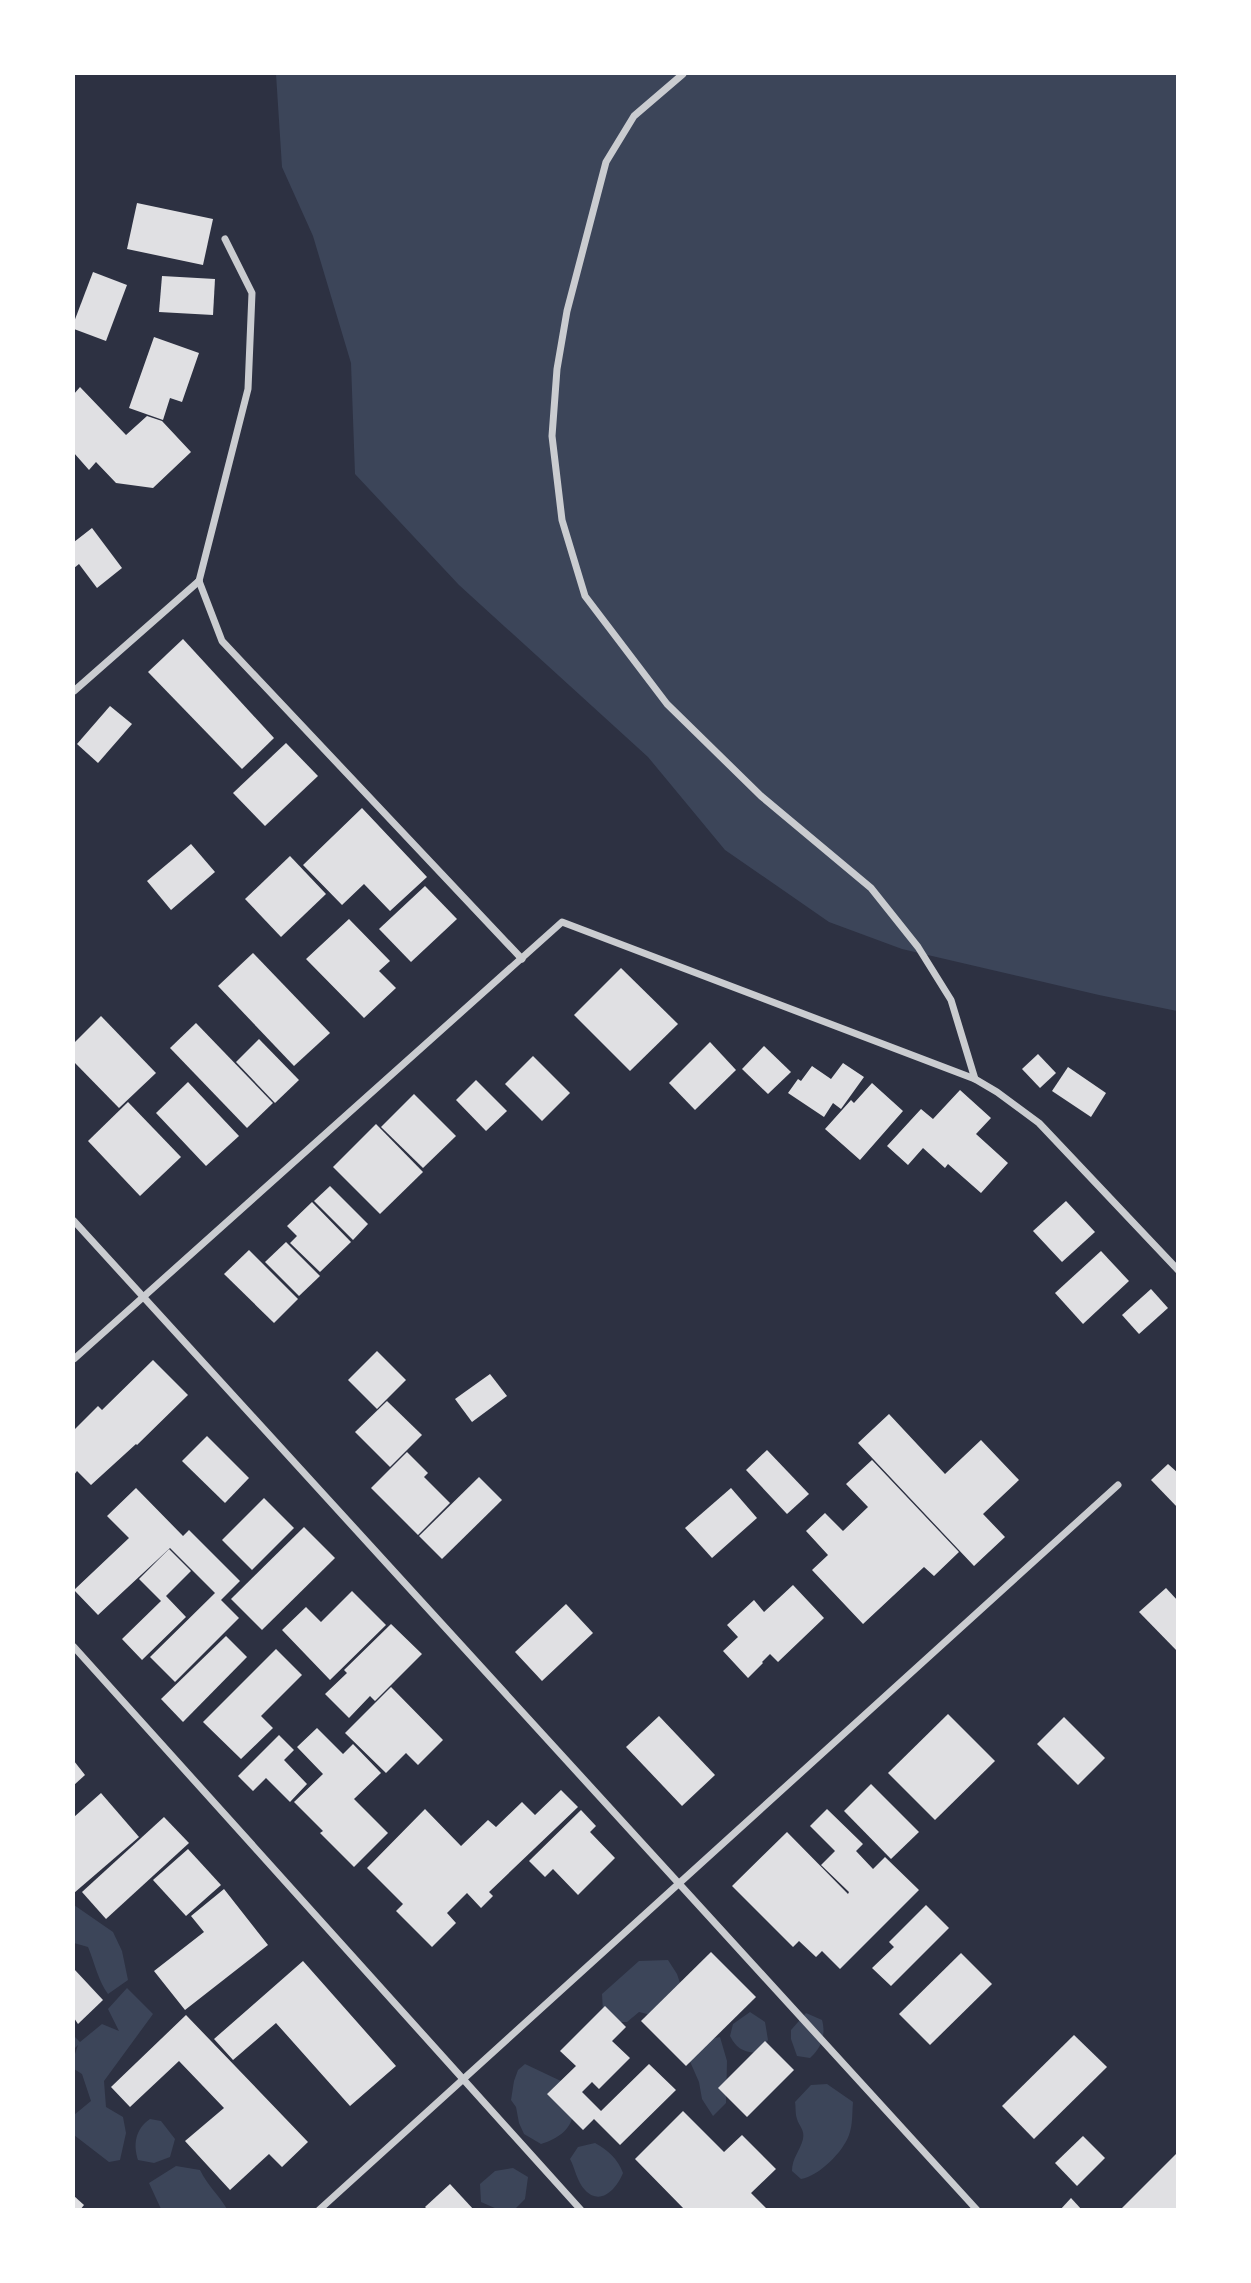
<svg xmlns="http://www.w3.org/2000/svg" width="1251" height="2283" viewBox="0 0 1251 2283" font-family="Commissioner,sans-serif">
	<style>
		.green { fill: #3c4559 }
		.building { fill: #e0e0e3 }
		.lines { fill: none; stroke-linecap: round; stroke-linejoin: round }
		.minor { stroke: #caccd0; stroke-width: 7 }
	</style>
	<rect width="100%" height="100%" fill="#2d3142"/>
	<g class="green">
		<polygon points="276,74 1177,74 1177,1011 1099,995 902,949 829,922 725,850 648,757 459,585 355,474 351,363 313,236 282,167"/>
		<path d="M74,1905L113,1932L122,1951L128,1980L108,1994C98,1980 95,1964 88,1947L74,1943Z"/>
		<polygon points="668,1960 677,1974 683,1992 655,2016 639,2012 627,2022 613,2022 603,2012 602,1994 639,1961"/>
		<polygon points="127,1988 153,2014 104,2081 106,2107 123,2117 126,2133 120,2160 109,2162 74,2135 74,2115 91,2101 82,2074 74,2069 74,2057 78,2045 74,2049 74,2036 80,2042 102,2024 119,2031 108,2009"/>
		<path d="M750,2012L765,2022L768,2040L758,2053C743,2052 737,2049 730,2036L733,2024Z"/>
		<path d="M806,2013L822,2020C826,2035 822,2047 810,2058L797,2056L791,2039V2030Z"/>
		<polygon points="720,2037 727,2061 726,2103 713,2116 702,2099 699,2082 688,2057 710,2039"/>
		<path d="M525,2064L563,2082C566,2089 573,2101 573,2109C574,2129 557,2139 541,2144L524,2134L519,2123L516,2107L511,2100L514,2081L518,2070Z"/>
		<path d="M827,2084L853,2102C852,2112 853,2125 849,2135C843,2152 819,2176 801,2179L792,2171C792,2158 800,2151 803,2139C805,2130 799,2126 797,2119C795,2113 796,2107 795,2102L811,2085Z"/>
		<path d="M150,2119L161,2121L175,2139L170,2157L154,2163L138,2160C133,2145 135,2129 150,2119Z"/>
		<path d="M595,2143C608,2150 618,2159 623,2173C617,2188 601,2207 585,2190C577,2182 575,2168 570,2159L578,2147Z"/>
		<path d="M176,2166L200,2170C208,2186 218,2194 227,2209H161L149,2183Z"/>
		<polygon points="513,2168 528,2177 525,2199 515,2209 497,2209 481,2202 480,2184 495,2171"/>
	</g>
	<g class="building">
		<polygon points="137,203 213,219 203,265 127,249"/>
		<polygon points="93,272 127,285 106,341 74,329 74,322"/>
		<polygon points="162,276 215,279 213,315 159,312"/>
		<polygon points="154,337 199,353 182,402 170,398 163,420 129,408"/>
		<polygon points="80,387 126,435 147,416 162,421 191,452 153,488 116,483 96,462 89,470 74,453 74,394"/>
		<polygon points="92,528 122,568 97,588 79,564 74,568 74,542"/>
		<polygon points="183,639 274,738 242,769 148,672"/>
		<polygon points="110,706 132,724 98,763 77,744"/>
		<polygon points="286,743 318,776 265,826 233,793"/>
		<polygon points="362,808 427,877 390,911 364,884 342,905 303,865"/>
		<polygon points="191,844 215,872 171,910 147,881"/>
		<polygon points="290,856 326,894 281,937 245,899"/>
		<polygon points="425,886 457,919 411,962 379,929"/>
		<polygon points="349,919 390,961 379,971 396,988 364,1018 306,959"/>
		<polygon points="253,953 330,1033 294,1066 218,986"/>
		<polygon points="621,968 678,1024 630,1071 574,1015"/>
		<polygon points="101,1016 156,1073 119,1108 74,1062 74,1043"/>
		<polygon points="196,1023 273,1103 247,1128 170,1048"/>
		<polygon points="259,1039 299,1080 275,1103 236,1062"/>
		<polygon points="710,1042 736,1070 695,1110 669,1083"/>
		<polygon points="764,1046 791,1072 768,1094 742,1069"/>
		<polygon points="1038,1054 1056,1073 1040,1088 1022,1069"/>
		<polygon points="533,1056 570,1093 542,1121 505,1084"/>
		<polygon points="843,1063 864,1077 841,1109 833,1103 824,1117 788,1093 798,1079 801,1081 812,1066 831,1079"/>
		<polygon points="1068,1067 1106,1093 1091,1117 1052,1091"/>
		<polygon points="476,1080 507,1111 486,1131 456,1100"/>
		<polygon points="188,1082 239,1136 206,1166 156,1113"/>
		<polygon points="872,1083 903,1111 860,1160 825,1129 851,1100 854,1103"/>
		<polygon points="960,1090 991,1118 976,1134 1008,1163 981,1193 948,1164 945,1168 923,1148 908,1165 887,1146 921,1109 933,1119"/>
		<polygon points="414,1094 456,1136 423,1168 381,1127"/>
		<polygon points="128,1102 181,1157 140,1196 88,1141"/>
		<polygon points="376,1124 423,1172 380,1214 333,1167"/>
		<polygon points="330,1186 368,1224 353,1240 314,1201"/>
		<polygon points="1066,1201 1095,1232 1062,1262 1033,1231"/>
		<polygon points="312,1202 351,1242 320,1272 290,1243 297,1236 287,1226"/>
		<polygon points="286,1242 320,1276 299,1296 265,1262"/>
		<polygon points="249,1250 298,1299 274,1323 224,1274"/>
		<polygon points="1101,1251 1129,1281 1083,1324 1055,1293"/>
		<polygon points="1151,1289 1168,1308 1139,1334 1122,1315"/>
		<polygon points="377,1351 406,1380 377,1409 348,1380"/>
		<polygon points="153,1360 188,1395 137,1445 136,1444 91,1485 77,1471 74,1475 74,1430 98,1406 102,1410"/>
		<polygon points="490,1374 507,1396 472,1422 455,1399"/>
		<polygon points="387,1401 422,1435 390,1467 355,1432"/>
		<polygon points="889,1414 945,1474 981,1440 1019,1480 983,1514 1005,1537 974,1566 858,1443"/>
		<polygon points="207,1436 249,1478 225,1503 182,1461"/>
		<polygon points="767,1450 809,1494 787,1514 746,1470"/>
		<polygon points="407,1452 428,1473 424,1477 450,1503 418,1535 371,1488"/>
		<polygon points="872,1460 959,1552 934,1576 924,1567 863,1624 812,1570 828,1555 806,1531 825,1513 843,1531 868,1507 846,1484"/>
		<polygon points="1168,1464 1178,1473 1178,1508 1151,1480"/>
		<polygon points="479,1477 502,1500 442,1559 419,1536"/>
		<polygon points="136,1488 183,1536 189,1530 240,1581 221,1600 239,1618 175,1682 150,1657 215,1593 170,1548 98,1615 74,1590 129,1538 107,1516"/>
		<polygon points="731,1488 757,1518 712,1558 685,1528"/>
		<polygon points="264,1498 294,1528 252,1570 222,1540"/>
		<polygon points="304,1527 335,1558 262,1630 231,1599"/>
		<polygon points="169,1549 191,1571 166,1596 186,1617 142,1660 122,1639 161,1601 139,1579"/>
		<polygon points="793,1585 824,1618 778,1662 770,1654 762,1662 763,1663 748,1678 723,1651 738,1637 727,1625 754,1600 764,1612"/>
		<polygon points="1166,1588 1178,1601 1178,1652 1139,1612"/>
		<polygon points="352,1591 386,1625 330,1680 282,1630 306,1607 321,1622"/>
		<polygon points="566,1604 593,1633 542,1681 515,1652"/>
		<polygon points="391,1624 422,1654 375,1701 370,1696 349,1718 325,1694 347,1673 344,1670"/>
		<polygon points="226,1636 247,1657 183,1722 161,1699"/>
		<polygon points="276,1649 302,1675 261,1716 273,1728 241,1759 203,1722"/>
		<polygon points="391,1687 443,1740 418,1765 406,1753 386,1773 345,1733"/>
		<polygon points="948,1714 995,1761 935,1820 888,1773"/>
		<polygon points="659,1716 715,1775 682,1806 626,1747"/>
		<polygon points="1064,1717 1105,1758 1078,1785 1037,1744"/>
		<polygon points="317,1728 343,1754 353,1744 381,1773 354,1799 388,1833 354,1867 320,1833 323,1831 294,1802 323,1774 297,1747"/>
		<polygon points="279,1735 294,1750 284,1760 307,1784 290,1802 266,1778 253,1791 238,1776"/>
		<polygon points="74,1761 85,1775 74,1785"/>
		<polygon points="871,1784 919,1832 891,1859 844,1811"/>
		<polygon points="561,1790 578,1807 489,1892 493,1896 481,1908 467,1893 447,1913 456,1923 432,1947 396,1911 403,1904 367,1868 425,1809 461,1846 488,1820 496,1827 522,1802 535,1815"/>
		<polygon points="101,1793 139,1837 74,1893 74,1817"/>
		<polygon points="827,1809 863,1844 856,1851 873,1869 885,1857 919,1890 840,1969 822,1951 816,1957 799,1941 793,1947 732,1886 787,1832 848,1894 849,1892 821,1865 835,1851 810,1826"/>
		<polygon points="581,1810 596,1826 590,1832 615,1858 578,1895 553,1869 545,1877 529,1861"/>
		<polygon points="164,1817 189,1843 106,1919 82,1892"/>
		<polygon points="188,1849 221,1885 186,1916 153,1880"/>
		<polygon points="224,1889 268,1945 185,2010 154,1971 204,1932 191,1916"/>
		<polygon points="926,1905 949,1928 891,1986 872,1968 894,1947 889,1942"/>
		<polygon points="711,1952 756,1997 686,2066 641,2021"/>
		<polygon points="961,1953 992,1984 930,2045 899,2014"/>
		<polygon points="303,1961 396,2066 350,2106 276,2023 233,2060 214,2039"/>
		<polygon points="74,1969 103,2000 78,2024 74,2018"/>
		<polygon points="605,2006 626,2027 612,2041 630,2058 599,2089 592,2082 582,2092 601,2111 649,2064 676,2090 620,2145 594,2119 583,2130 547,2094 576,2066 560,2051"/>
		<polygon points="186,2015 308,2142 282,2167 269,2154 230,2190 185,2141 224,2108 179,2061 130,2107 111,2087"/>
		<polygon points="1074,2035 1107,2067 1034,2139 1002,2106"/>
		<polygon points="765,2041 794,2070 747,2117 718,2088"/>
		<polygon points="683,2111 724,2152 742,2135 776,2169 751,2193 768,2210 685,2210 635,2159"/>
		<polygon points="1083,2136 1105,2158 1077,2186 1055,2163"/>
		<polygon points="1178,2152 1178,2210 1120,2210"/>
		<polygon points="450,2184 474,2210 428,2210 425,2207"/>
		<polygon points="74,2196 84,2205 80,2210 74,2210"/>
		<polygon points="1071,2198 1082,2210 1060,2210"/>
	</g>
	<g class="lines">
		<g class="minor">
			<polyline points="683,74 634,116 606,162 567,311 557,369 552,436 562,520 585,596 667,704 761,796 871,888 918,947 951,1000 975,1079"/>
			<polyline points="199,581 222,641 522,959"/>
			<polyline points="199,581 248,389 252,293 225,239"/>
			<polyline points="74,691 199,581"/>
			<polyline points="74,1221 977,2210"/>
			<polyline points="74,1359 562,922 975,1079 997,1092 1039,1123 1178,1270"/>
			<polyline points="74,1647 581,2210"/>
			<polyline points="319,2210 1118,1485"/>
		</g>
	</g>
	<rect width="1251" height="2283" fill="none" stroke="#ffffff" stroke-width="150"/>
</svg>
